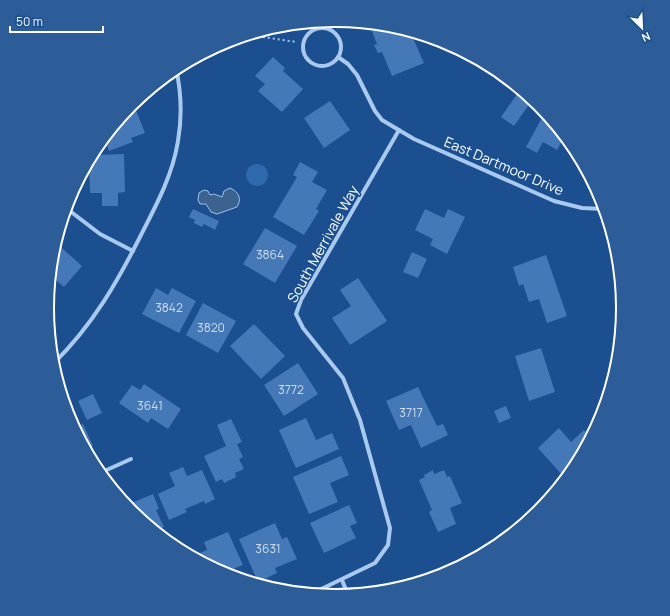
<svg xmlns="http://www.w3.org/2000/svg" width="670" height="616" viewBox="0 0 670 616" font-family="Manrope,sans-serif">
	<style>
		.green { fill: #2e69ad }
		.water { fill: #3c6290; stroke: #9cc4f0 }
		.building { fill: #4478b7 }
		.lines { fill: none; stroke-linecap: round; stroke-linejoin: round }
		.path { stroke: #a9c9ee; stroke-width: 2; stroke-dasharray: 2 3; stroke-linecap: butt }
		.minor { stroke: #a9c9ee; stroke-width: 4 }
		.labels { text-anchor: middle; stroke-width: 3; stroke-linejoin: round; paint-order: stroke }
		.number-label { font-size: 12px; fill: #d0dded }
		.street-label { font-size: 14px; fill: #fff; stroke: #1b4f8f }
		.rim { fill: none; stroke: #fff; stroke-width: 2 }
	</style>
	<rect width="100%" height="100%" fill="#1b4f8f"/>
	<circle class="green" cx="257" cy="175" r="11"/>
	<path class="water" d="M230,188C239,192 242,199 237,207L217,214L211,212L206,204H200L198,200L199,193L204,190L208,191L210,195L214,194L222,197L224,191Z"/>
	<g class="building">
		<polygon points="385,25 410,31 424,63 392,76 382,52 378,53 374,45 377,44 372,31"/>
		<polygon points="273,57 285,68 283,71 303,89 282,112 258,91 265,84 255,76"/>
		<polygon points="517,94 530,103 514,126 501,117"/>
		<polygon points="330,101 350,130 324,148 304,118"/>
		<polygon points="133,103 145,133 131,138 133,142 109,151 104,138"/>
		<polygon points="545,112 565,136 557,150 543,142 537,153 526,147"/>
		<polygon points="124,154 125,192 118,193 118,206 102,206 102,193 90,193 89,160 92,155"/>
		<polygon points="300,162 318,172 312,182 327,190 316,209 319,211 304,235 273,217 297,177 293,175"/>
		<polygon points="193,209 219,221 215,230 204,224 202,227 194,223 195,220 189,217"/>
		<polygon points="425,209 444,218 448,209 465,217 447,254 430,245 433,239 415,230"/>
		<polygon points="265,228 297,246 275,283 243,264"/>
		<polygon points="55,242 82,266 64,287 50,275"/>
		<polygon points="412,252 427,259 418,278 403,272"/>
		<polygon points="546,255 567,316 547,323 539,299 529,302 523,284 519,286 513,267"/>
		<polygon points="358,278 387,321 350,345 332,318 351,306 340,290"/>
		<polygon points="156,288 168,295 172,288 196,301 179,333 142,314"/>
		<polygon points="203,303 236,321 218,353 186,335"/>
		<polygon points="254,324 285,356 261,379 230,346"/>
		<polygon points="541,348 555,392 529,401 515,356"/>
		<polygon points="298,363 318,394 284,416 264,385"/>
		<polygon points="144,384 181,409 168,429 151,418 148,423 119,403 132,385 140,390"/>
		<polygon points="418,387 437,426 443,424 448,435 421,448 411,425 399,430 386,401"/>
		<polygon points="93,394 102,413 87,420 78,401"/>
		<polygon points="506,406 511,418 499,423 494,411"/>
		<polygon points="73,418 77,427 83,424 93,446 85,449 70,420"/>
		<polygon points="306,418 316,440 332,433 339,449 296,468 279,430"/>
		<polygon points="231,419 242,442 237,444 243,457 239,459 244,469 235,473 236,477 224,483 222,479 216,482 204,456 226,446 217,425"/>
		<polygon points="559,428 571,442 584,430 591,438 577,463 563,476 538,448"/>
		<polygon points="341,456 349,475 330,483 338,502 309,514 293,477"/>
		<polygon points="183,467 187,476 202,470 215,499 205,504 204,501 185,509 187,512 169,520 158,494 175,486 169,473"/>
		<polygon points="433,470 434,474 444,470 447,477 450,476 462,503 450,508 456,524 438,532 429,512 432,510 419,480 425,477 424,475"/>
		<polygon points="153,494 159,509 156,510 164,527 155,531 125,504 129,503 129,504"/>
		<polygon points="349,505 357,523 350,526 356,538 324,553 310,523"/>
		<polygon points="275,523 282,539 287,537 297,559 275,568 277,573 258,582 239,539"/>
		<polygon points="228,532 243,565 223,573 205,563 200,553 207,550 204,542"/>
		<polygon points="483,549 485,553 471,560 469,555"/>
	</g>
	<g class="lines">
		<polyline class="path" points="248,35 297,42"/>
		<g class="minor">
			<circle cx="322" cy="47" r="19"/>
			<polyline points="338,57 348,64 357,75 375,111 382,120 414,139 554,201 582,208 604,209"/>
			<polyline points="66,208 100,234 133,251"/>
			<polyline points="609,223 620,273"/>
			<path d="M53,364C93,325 118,281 143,231C158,202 173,173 178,141C182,118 181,91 176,68"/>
			<polyline points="100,473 131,459"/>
			<polyline points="342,580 348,595"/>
			<polyline points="311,594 375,563 388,545 390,528 360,420 343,378 303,328 296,314 301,300 399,130"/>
		</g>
	</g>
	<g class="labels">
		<g class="number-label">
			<text x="270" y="259">3864</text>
			<text x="169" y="312">3842</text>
			<text x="211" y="332">3820</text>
			<text x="291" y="394">3772</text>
			<text x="150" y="410">3641</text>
			<text x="411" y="417">3717</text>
			<text x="268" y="553">3631</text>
		</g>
		<g class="street-label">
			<text transform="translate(504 166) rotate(23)" y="5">East Dartmoor Drive</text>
			<text transform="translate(323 244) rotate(-61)" y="5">South Merrivale Way</text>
		</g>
	</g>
	<path d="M0 0H670V616H0ZM54 308a281 281 0 1 1 562 0a281 281 0 1 1-562 0Z" fill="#2d5d98" fill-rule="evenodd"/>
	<path class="rim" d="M54 308a281 281 0 1 1 562 0a281 281 0 1 1-562 0Z"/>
	<g transform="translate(642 28) rotate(156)" stroke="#1b4f8f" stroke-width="3" paint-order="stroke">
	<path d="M0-3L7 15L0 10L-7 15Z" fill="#ffffff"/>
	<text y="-6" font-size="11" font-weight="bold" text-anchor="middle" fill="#ffffff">N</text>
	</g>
	<path d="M10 26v6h93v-6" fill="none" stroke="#ffffff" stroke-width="2"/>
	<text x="16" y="26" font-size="12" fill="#ffffff" stroke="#1b4f8f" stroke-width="3" paint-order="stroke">50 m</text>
</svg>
